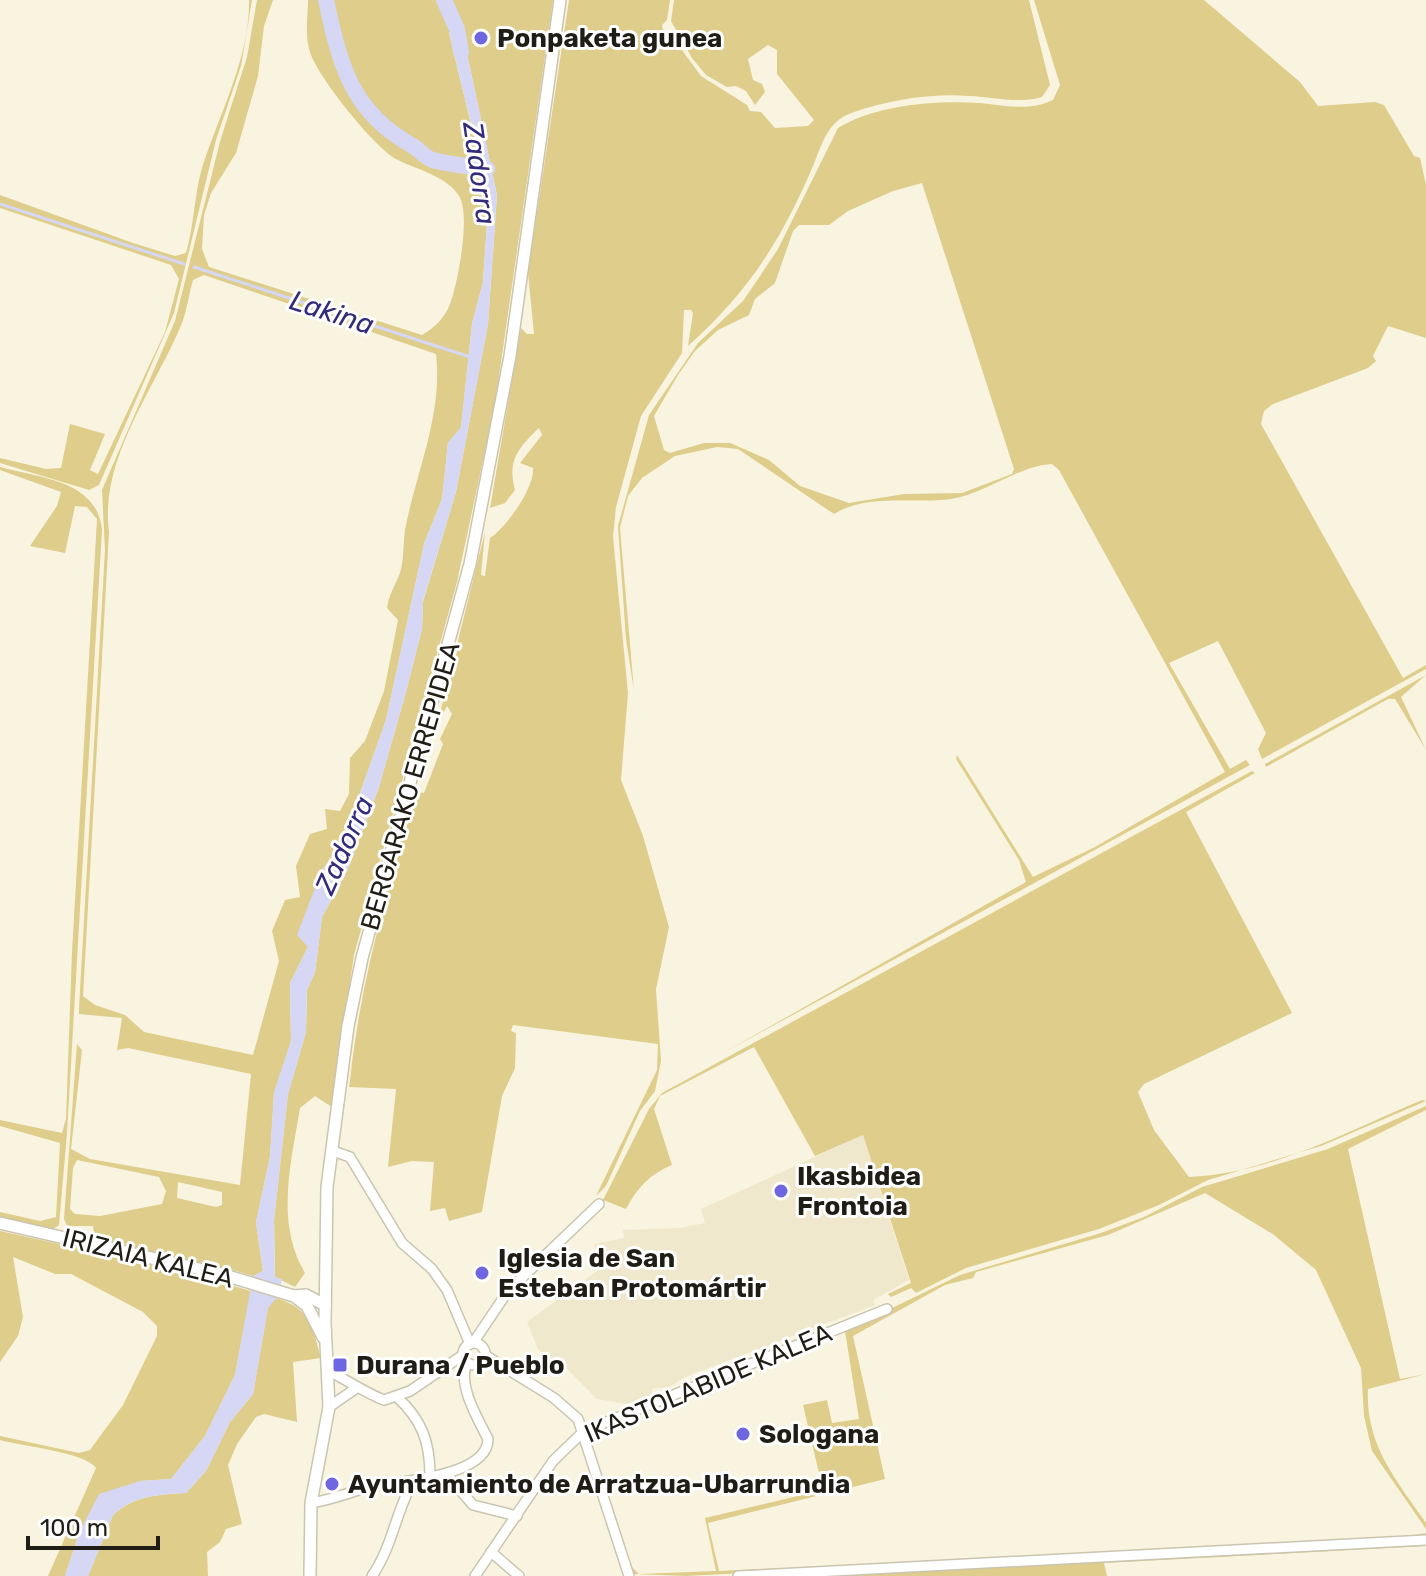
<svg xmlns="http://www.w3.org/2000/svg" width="1426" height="1576" viewBox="0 0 1426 1576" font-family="Rubik,sans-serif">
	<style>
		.built { fill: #efe8cc }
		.green { fill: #decd8b; fill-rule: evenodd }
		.water { fill: #d5d7f5 }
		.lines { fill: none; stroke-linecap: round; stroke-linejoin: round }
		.stream { stroke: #d5d7f5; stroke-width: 3 }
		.river { stroke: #d5d7f5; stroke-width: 16 }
		.minor-casing { stroke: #cac5b1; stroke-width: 12 }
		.tertiary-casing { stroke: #cac5b1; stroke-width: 14 }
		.minor { stroke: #fff; stroke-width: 9 }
		.tertiary { stroke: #fff; stroke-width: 11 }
		.poi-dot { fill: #6e67e1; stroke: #fff; stroke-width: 3 }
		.labels { text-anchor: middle; stroke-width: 6; stroke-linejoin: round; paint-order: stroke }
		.poi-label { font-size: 26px; font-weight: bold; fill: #1f1d15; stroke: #fff; text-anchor: start }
		.street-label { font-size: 26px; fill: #1f1d15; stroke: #fff }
		.water-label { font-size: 28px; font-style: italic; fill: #332b7c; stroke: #fff }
	</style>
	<rect width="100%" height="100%" fill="#f9f4df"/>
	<polygon class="built" points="863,1135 909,1280 873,1300 875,1305 685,1377 668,1388 653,1388 650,1396 627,1404 597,1399 557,1359 549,1360 538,1349 527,1322 601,1268 594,1244 624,1238 623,1230 679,1228 705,1223 701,1209"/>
	<g class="green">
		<path d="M249,0H252L241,66L216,140L174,313L99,485L89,490L0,463V458L46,469L61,468L70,424L105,434L90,470L98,474L165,332L179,279L171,265L0,208V195L133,243L175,256L186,253C194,226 194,196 202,168C219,114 250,58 249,0Z"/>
		<path d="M257,0H273L264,26L258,76L236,153L211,193L204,215L202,249L209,267L422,335C434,328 445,318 450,304C458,283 471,214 459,196C447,176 415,169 396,159C373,146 320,79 311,55C304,36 308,19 308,0H553L495,404L457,582L354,955L332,1107L315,1096L300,1108C291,1163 275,1223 305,1273L295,1287L275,1277L274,1220L288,1094L306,1032L307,990L315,972L322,917L347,871L379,787L406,692L422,629L423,602L456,492L488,324L497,195L462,30L449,33L482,170L487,223L483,282L472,324L461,428L448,443L442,499L424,544L386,720L344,838L321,872L308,947L290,983L291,1041L274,1093L270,1157L256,1222L263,1271L253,1276L223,1267L221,1270L95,1239L93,1226H67L64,1219L77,1044L82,1050L71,1149L90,1159L240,1185L251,1074L128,1048L117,1050L122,1018L79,1014V1008L105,550L102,490L175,321L221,138L247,57ZM204,275L436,354C443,415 416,472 405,530C403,544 404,559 400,573C395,586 389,594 387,608L398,620L384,691L365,741L350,758L349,794L340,811L325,809L327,829L310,834L296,866L300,897L285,900L272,931L279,961L253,1055L144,1032L125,1015L95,1005L83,996L109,532C99,459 155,389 182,323C187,310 189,294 193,280ZM77,1160L159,1177L166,1191L162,1204L100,1216L75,1214L70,1209L73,1168ZM178,1182L222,1192V1205L216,1207L177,1198Z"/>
		<path d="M569,0H670L667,20L662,25L665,37L672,45L676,42L701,76L747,105L750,111L761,112L775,128L808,126L814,120L777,74V50L768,45L748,59L753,80L762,84L765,92L755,105L746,91L736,86L727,87L706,75L692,58L671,21L674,0H1029L1050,85L1042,97C1018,104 994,97 969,96C932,93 890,100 854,112C825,121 822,147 810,173C779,244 746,294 688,346L693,313L691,310H684L682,353L641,416L616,507L613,537L628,693L621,780L643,836L669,927L656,989L661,1061L655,1091L640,1111L606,1186L596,1196L657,1070L658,1044L513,1025L511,1031L516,1033L515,1068L502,1096L482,1212L449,1221L445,1208L430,1211L434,1162L412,1161L388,1167L396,1089L349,1087L350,1081C360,982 388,887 417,792L424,793L443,744L440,739L452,714L447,706L437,725L485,532L481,575L485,576L490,538C506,528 535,487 533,468L520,463L542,435L539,428C518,448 507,461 515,490L505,503L490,508L521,328L527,334H534L528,273Z"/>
		<path d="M1034,0H1204L1300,82L1318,106L1375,102L1384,105L1414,156L1420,158L1426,185V338L1388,326L1373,356L1376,361L1368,368L1273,404L1264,411L1261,424L1403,678L1426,665V669L1262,759L1258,749L1266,733L1218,641L1169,663L1230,769L1246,760L1250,765L723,1053L1026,882L1019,860L956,759L957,755L1033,877L1095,847L1225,772L1059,470L1052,464C1017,466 986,494 951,499C914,504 867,493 834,514L738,449L717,447L675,456L642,478L628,496L620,528L634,691L626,639L618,526L649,415L698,343L743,301L758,279L778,249L838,128C875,105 936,100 979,103C1004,105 1028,112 1053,100L1060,85ZM922,183L1014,469L1012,474L962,493L904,494L849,503L800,486L769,460L730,443H704L670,453L664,450L654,416L678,375L695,351L718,330L749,315L755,299L775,283L793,231L799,225H829L848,211L893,191Z"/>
		<path d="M0,467C40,478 96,480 102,529L67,1133L59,1225L53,1229L0,1218V1212L40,1221L56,1217L60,1143L0,1126V1120L62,1133L66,1119L72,952L97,519L87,507L75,506L65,553L30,546L57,506L61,492L0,470Z"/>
		<polygon points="1426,675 1401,697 1426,750 1395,699 1388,699 1266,767 1265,764"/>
		<path d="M1252,771L1255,773L1186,812L1292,1013L1144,1084L1138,1092L1154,1130L1189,1177C1272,1174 1347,1131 1422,1100L1426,1101L1321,1146L1208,1180L1159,1205L1099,1229L966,1268L916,1293L911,1288L891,1297L888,1294L911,1283L863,1135L815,1156L754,1047L660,1096L654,1109L672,1165C650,1174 637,1188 626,1209L603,1200L649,1109L662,1093Z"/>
		<path d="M1426,1106V1110L1348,1149L1400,1379L1426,1374L1368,1389C1365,1444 1396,1480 1426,1523V1529L1372,1451L1364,1416L1361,1368L1316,1270L1274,1235L1205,1193L1108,1235L976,1272L973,1278L945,1285L853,1336L885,1479L708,1523L719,1571L1396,1538L1426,1533V1538L686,1576L633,1574L632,1567L639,1574L716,1571L705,1518L823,1490L803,1405L827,1400L832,1423L859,1419L845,1331L960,1275L1101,1233L1144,1217L1202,1187L1328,1149Z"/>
		<path d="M0,1231L177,1270L251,1291L235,1375L205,1436L171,1479L140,1481L79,1533L65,1576H48L96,1468C85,1452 21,1446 0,1440V1436L79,1453L90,1450L123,1405L157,1336V1326L143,1312L71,1274H55L13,1257L23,1317L18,1336L0,1362Z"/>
		<path d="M276,1298C310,1308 312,1326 321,1358L293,1362L297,1422L264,1414L256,1417L237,1444L228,1465L242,1524L226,1529L220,1542L207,1552L208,1576H88L113,1515C133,1496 160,1494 186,1493L206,1471L230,1422L253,1394L268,1307Z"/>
		<polygon points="1426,1543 1426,1546 1104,1563 1107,1576 781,1576"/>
	</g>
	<path class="water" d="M462,30L497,195L488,324L456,492L423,601L422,629L406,692L379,787L347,871L322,917L315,972L307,990L306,1032L288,1095L274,1220L275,1277L282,1279L278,1296L268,1308L253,1394L230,1422L206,1471L186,1493C160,1494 132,1496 113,1515L88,1576H65L79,1533L99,1494L140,1481L171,1479L205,1436L235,1375L253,1276L263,1271L256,1222L270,1157L274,1092L291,1041L290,983L308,947L297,935L321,872L344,838L386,720L424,544L442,499L448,443L461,427L472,324L483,282L487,223L482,170L449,32Z"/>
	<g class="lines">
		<g class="stream">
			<polyline points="0,204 184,264"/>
			<polyline points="194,267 470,357"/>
		</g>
		<g class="river">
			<path d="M326,0C340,65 351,112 413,146C420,150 425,158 433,160C450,165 470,166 487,169"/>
			<polyline points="444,0 457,29 461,52"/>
		</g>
		<g class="minor-casing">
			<g id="minor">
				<polyline points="333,1151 350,1157 402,1243 432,1269 447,1290 470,1344"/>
				<polyline points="473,1343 508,1291 599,1204"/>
				<circle cx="474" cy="1354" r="11"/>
				<polyline points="485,1355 554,1398 578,1419 629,1576"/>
				<path d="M328,1371C348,1380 363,1392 384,1400L410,1391L463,1355"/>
				<path d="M397,1397C422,1420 430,1442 430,1476"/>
				<polyline points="329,1407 355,1389"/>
				<polyline points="447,1475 473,1505 517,1516"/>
				<path d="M311,1503C332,1500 350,1492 370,1487C398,1481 488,1477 488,1439C478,1419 457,1385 467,1363"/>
				<polyline points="491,1552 519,1576"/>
				<path d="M372,1576C392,1548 396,1511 413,1481"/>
				<polyline points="475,1576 553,1461 584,1431 887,1309"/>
				<polyline points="738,1576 1426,1540"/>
			</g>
		</g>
		<g class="tertiary-casing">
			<g id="tertiary">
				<polyline points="0,1223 221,1274 294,1296 306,1295 325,1305"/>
				<polyline points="294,1296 307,1306 323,1337"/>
				<polyline points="310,1576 311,1503 329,1407 325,1323 327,1187 348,1026 362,958 470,564 510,356 560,0"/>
			</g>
		</g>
		<use href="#minor" class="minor"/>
		<use href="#tertiary" class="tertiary"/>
	</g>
	<g class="poi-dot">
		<circle cx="481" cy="38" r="8"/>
		<circle cx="781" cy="1191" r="8"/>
		<circle cx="482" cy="1273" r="8"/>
		<rect x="332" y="1357" width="16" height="16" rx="4"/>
		<circle cx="743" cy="1434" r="8"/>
		<circle cx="332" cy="1484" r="8"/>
	</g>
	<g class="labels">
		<g class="poi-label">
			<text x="497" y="47">Ponpaketa gunea</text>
			<text x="797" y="1185">Ikasbidea<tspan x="797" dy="30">Frontoia</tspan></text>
			<text x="498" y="1267">Iglesia de San<tspan x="498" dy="30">Esteban Protomártir</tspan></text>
			<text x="356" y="1374">Durana / Pueblo</text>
			<text x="759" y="1443">Sologana</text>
			<text x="348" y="1493">Ayuntamiento de Arratzua-Ubarrundia</text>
		</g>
		<g class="street-label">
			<text transform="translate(410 786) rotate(-74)" y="9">BERGARAKO ERREPIDEA</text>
			<text transform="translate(148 1258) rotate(14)" y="9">IRIZAIA KALEA</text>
			<text transform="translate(708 1383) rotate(-23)" y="9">IKASTOLABIDE KALEA</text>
		</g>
		<g class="water-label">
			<text transform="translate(480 173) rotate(82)" y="10">Zadorra</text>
			<text transform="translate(332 312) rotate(18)" y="10">Lakina</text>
			<text transform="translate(344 845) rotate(-66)" y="10">Zadorra</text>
		</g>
	</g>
	<path d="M28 1536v12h130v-12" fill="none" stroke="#1f1d15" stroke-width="4"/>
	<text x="40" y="1536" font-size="24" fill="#1f1d15" stroke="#ffffff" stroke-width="6" paint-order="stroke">100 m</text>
</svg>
